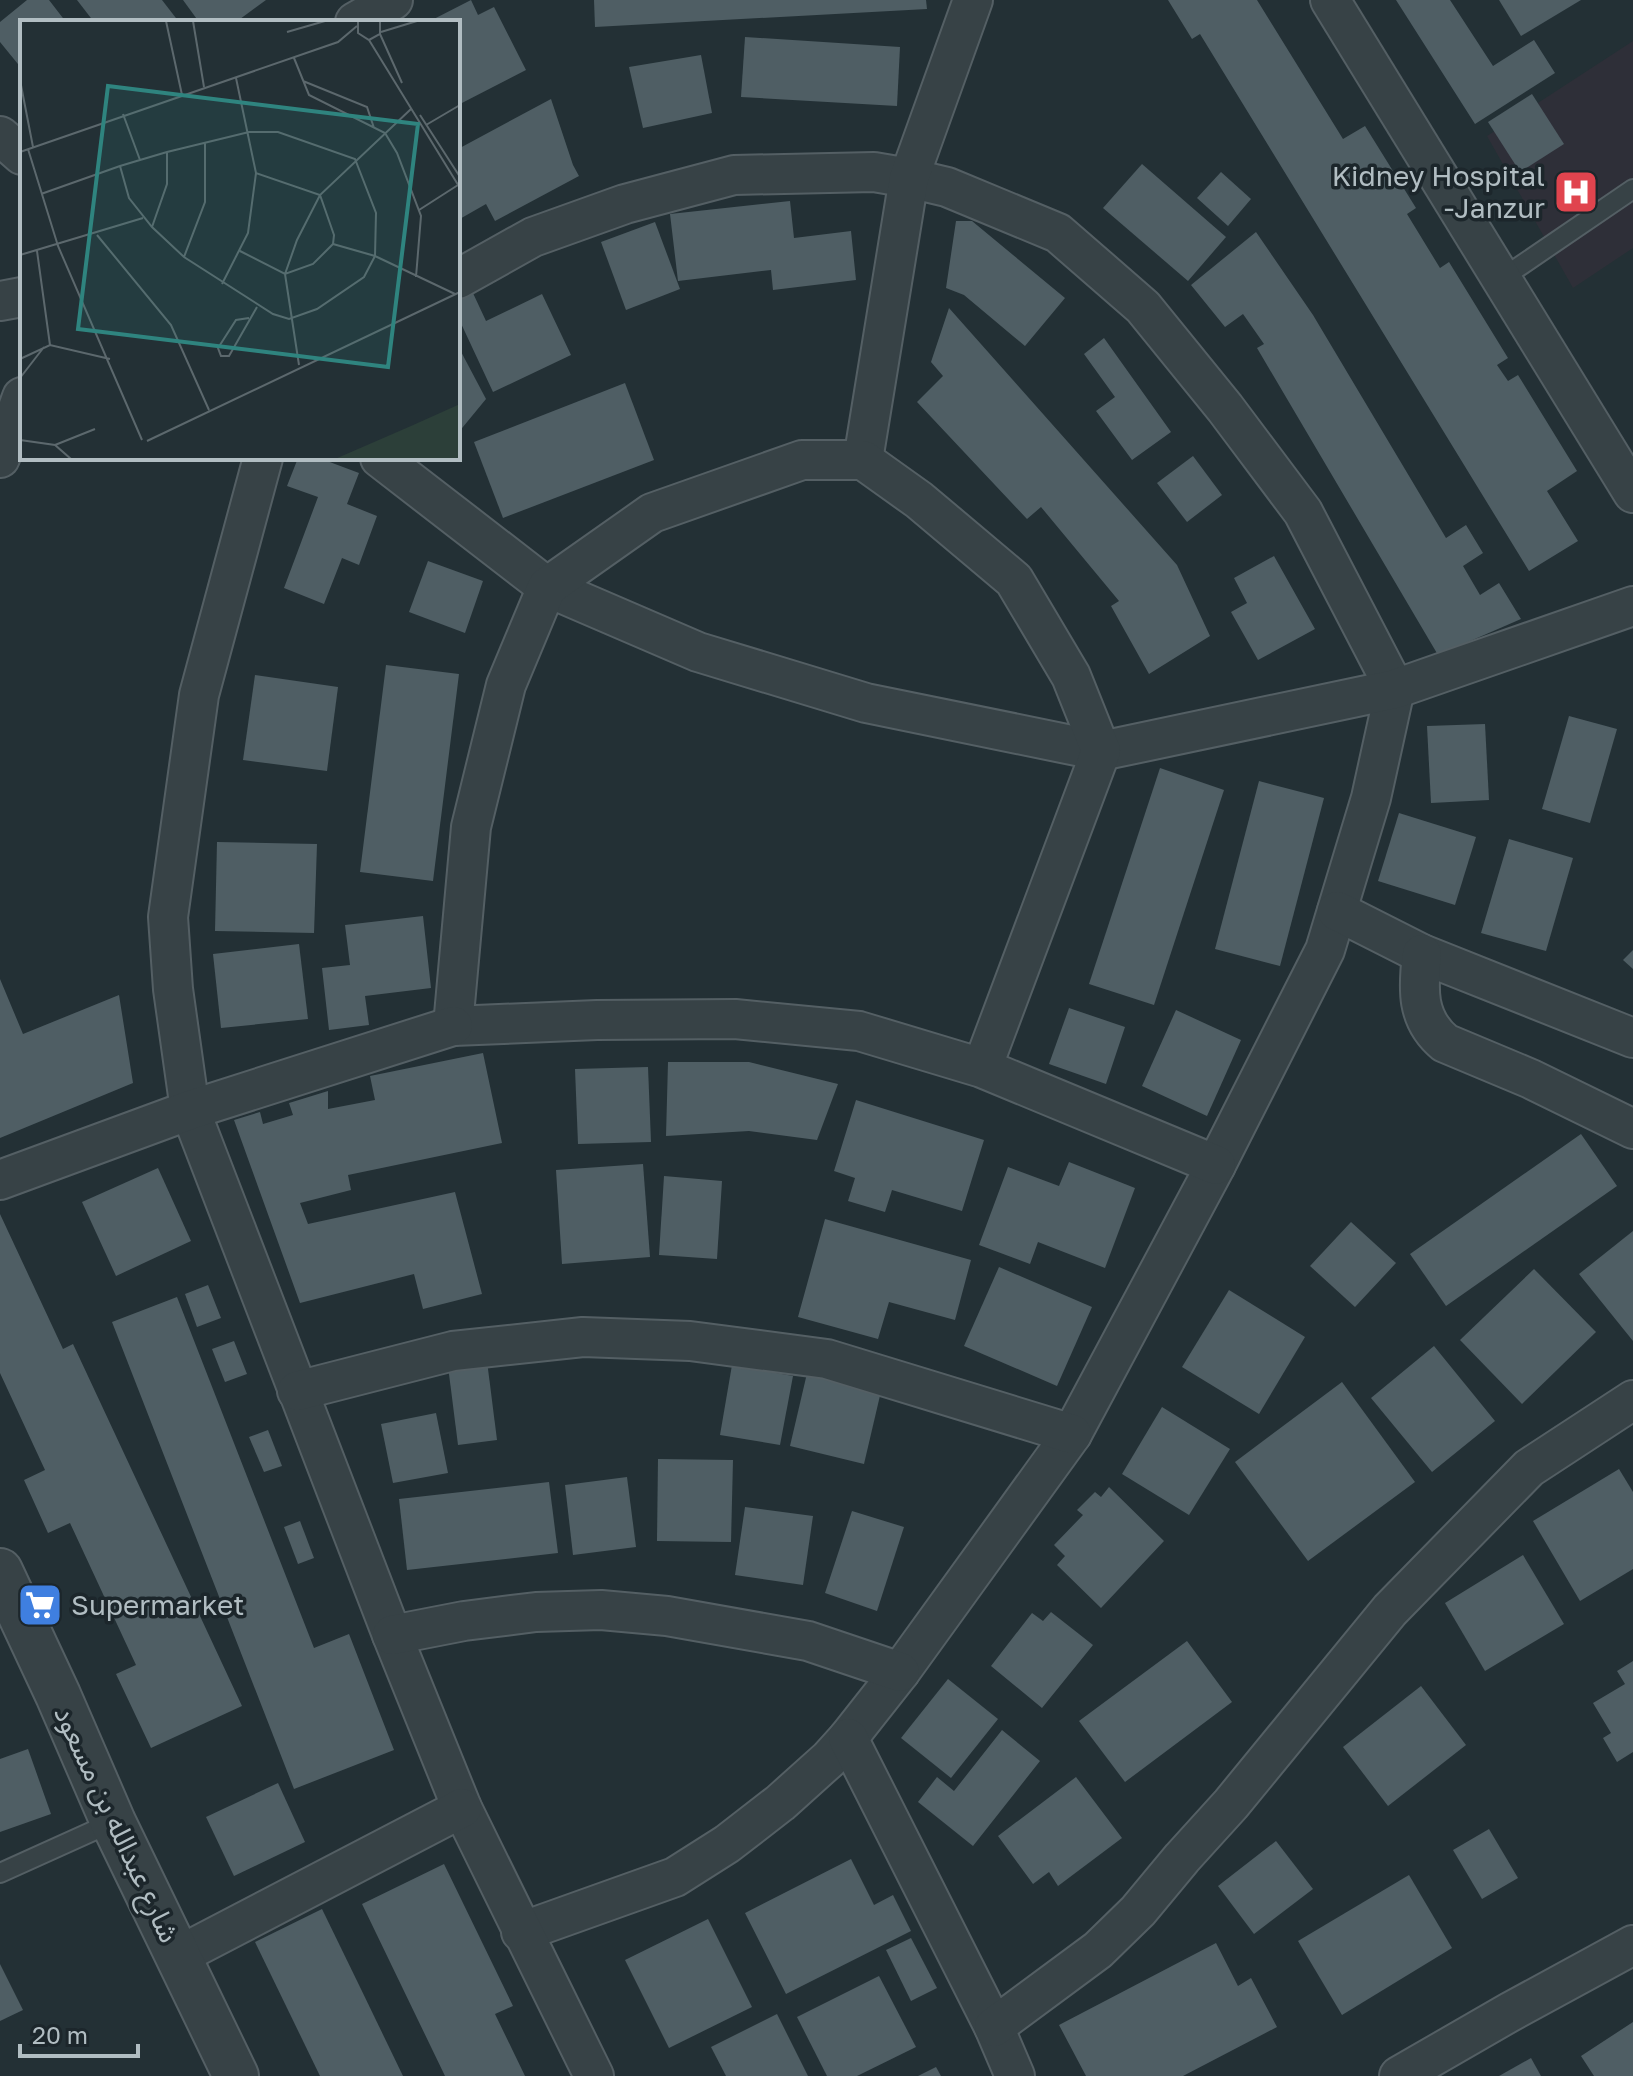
<svg xmlns="http://www.w3.org/2000/svg" width="1633" height="2076" viewBox="0 0 1633 2076" font-family="'Golos Text','Noto Sans Arabic',sans-serif">
	<style>
		.medical { fill: #2e2f38 }
		.building { fill: #4f5e64 }
		.lines { fill: none; stroke-linecap: round; stroke-linejoin: round }
		.service-casing { stroke: #545f64; stroke-width: 22 }
		.minor-casing { stroke: #545f64; stroke-width: 42 }
		.tertiary-casing { stroke: #545f64; stroke-width: 48 }
		.service { stroke: #374246; stroke-width: 18 }
		.minor { stroke: #374246; stroke-width: 38 }
		.tertiary { stroke: #374246; stroke-width: 44 }
		.labels { text-anchor: middle; stroke-width: 7; stroke-linejoin: round; paint-order: stroke }
		.poi-label { font-size: 28px; fill: #b1bdc2; stroke: #1c262b; text-anchor: end }
		.street-label { font-size: 28px; fill: #b1bdc2; stroke: #1c262b }
		.inset-road { fill: none; stroke: #5c686d; stroke-width: 2 }
		.view { fill: #2f847f; fill-opacity: 0.15; stroke: #2f847f; stroke-width: 4 }
		.inset-edge { fill: none; stroke: #b1bdc2; stroke-width: 4 }
	</style>
	<rect width="100%" height="100%" fill="#233035"/>
	<polygon class="medical" points="1633,41 1633,248 1573,288 1487,136"/>
	<g class="building">
		<polygon points="27,0 49,0 66,22 22,22 22,69 0,42 0,22"/>
		<polygon points="77,0 162,0 179,22 94,22"/>
		<polygon points="183,0 266,0 236,22 199,22"/>
		<polygon points="471,0 478,15 494,7 526,70 458,105 458,22 428,22"/>
		<polygon points="594,0 926,0 927,9 595,27"/>
		<polygon points="1168,0 1257,0 1343,139 1365,126 1416,208 1407,214 1440,268 1449,262 1508,358 1497,365 1508,381 1518,375 1577,471 1547,491 1578,541 1529,571 1200,34 1192,39"/>
		<polygon points="1396,0 1450,0 1493,66 1534,40 1555,73 1475,124"/>
		<polygon points="1499,0 1581,0 1521,36"/>
		<polygon points="745,37 900,47 897,106 741,97"/>
		<polygon points="701,55 712,113 643,128 629,67"/>
		<polygon points="1532,94 1564,144 1520,172 1488,122"/>
		<polygon points="551,99 573,165 579,176 495,221 486,204 458,220 458,149"/>
		<polygon points="1142,164 1226,237 1188,281 1103,208"/>
		<polygon points="1221,172 1251,199 1228,226 1197,198"/>
		<polygon points="790,201 794,238 851,231 856,280 773,290 771,270 678,281 670,214"/>
		<polygon points="956,221 972,221 1065,298 1025,346 964,295 946,288"/>
		<polygon points="655,222 680,289 626,310 601,242"/>
		<polygon points="1256,232 1313,315 1446,538 1466,525 1483,553 1463,566 1480,595 1499,583 1521,619 1438,655 1257,348 1264,344 1243,314 1225,327 1191,285"/>
		<polygon points="472,291 486,321 542,294 571,355 493,392 458,317 458,297"/>
		<polygon points="949,308 1177,565 1210,636 1149,674 1111,606 1119,601 1041,507 1027,519 917,402 943,376 931,362"/>
		<polygon points="1104,338 1171,432 1132,460 1096,411 1115,397 1084,354"/>
		<polygon points="458,346 486,399 458,433"/>
		<polygon points="625,383 654,460 503,518 474,442"/>
		<polygon points="1193,456 1222,495 1187,522 1157,483"/>
		<polygon points="298,458 319,458 359,473 347,504 377,516 359,565 342,558 324,604 284,588 318,497 287,486"/>
		<polygon points="1274,556 1315,629 1258,660 1231,612 1247,603 1234,578"/>
		<polygon points="428,561 483,581 465,633 409,612"/>
		<polygon points="386,665 459,674 433,881 360,872"/>
		<polygon points="255,675 338,687 327,771 243,760"/>
		<polygon points="1569,716 1617,729 1590,823 1542,809"/>
		<polygon points="1485,724 1489,800 1431,803 1427,726"/>
		<polygon points="1160,768 1224,790 1154,1005 1089,984"/>
		<polygon points="1259,781 1324,798 1280,966 1215,949"/>
		<polygon points="1399,813 1476,837 1455,905 1378,881"/>
		<polygon points="1509,839 1573,858 1546,951 1481,933"/>
		<polygon points="217,842 317,844 314,933 215,931"/>
		<polygon points="423,916 431,988 365,996 369,1025 329,1030 322,968 350,965 345,925"/>
		<polygon points="299,944 308,1019 221,1028 213,954"/>
		<polygon points="1633,950 1633,969 1623,960"/>
		<polygon points="0,979 23,1034 119,995 133,1083 0,1138"/>
		<polygon points="1069,1008 1125,1027 1106,1084 1049,1064"/>
		<polygon points="1176,1010 1241,1040 1207,1116 1142,1086"/>
		<polygon points="483,1053 502,1143 348,1175 351,1190 300,1203 308,1224 455,1192 482,1294 423,1309 414,1274 300,1303 234,1120 260,1112 263,1124 293,1115 289,1103 328,1091 328,1109 375,1100 370,1076"/>
		<polygon points="668,1062 749,1062 838,1084 817,1140 749,1131 666,1136"/>
		<polygon points="648,1067 651,1142 578,1144 575,1069"/>
		<polygon points="856,1100 984,1140 962,1211 892,1190 885,1212 848,1201 855,1178 834,1171"/>
		<polygon points="1581,1134 1617,1186 1446,1306 1410,1254"/>
		<polygon points="1069,1162 1135,1188 1105,1268 1038,1242 1030,1264 979,1245 1008,1167 1059,1186"/>
		<polygon points="643,1164 650,1257 562,1264 556,1170"/>
		<polygon points="158,1168 191,1241 116,1276 82,1202"/>
		<polygon points="664,1176 722,1181 717,1259 659,1255"/>
		<polygon points="0,1214 63,1349 73,1344 242,1706 151,1748 116,1674 136,1665 70,1523 48,1533 24,1480 45,1470 0,1373"/>
		<polygon points="825,1219 971,1260 955,1320 889,1302 878,1339 798,1317"/>
		<polygon points="1351,1222 1396,1263 1355,1307 1310,1266"/>
		<polygon points="1633,1231 1633,1341 1579,1274"/>
		<polygon points="999,1267 1092,1307 1057,1386 964,1346"/>
		<polygon points="1534,1269 1596,1332 1522,1404 1460,1340"/>
		<polygon points="208,1285 221,1318 197,1327 185,1294"/>
		<polygon points="1229,1290 1305,1337 1259,1414 1182,1367"/>
		<polygon points="177,1297 314,1648 349,1634 394,1750 294,1789 112,1322"/>
		<polygon points="234,1341 247,1374 225,1382 212,1349"/>
		<polygon points="1434,1346 1495,1421 1432,1472 1371,1398"/>
		<polygon points="487,1361 497,1440 458,1445 448,1366"/>
		<polygon points="732,1365 793,1376 780,1445 720,1435"/>
		<polygon points="808,1369 882,1387 864,1464 790,1446"/>
		<polygon points="1342,1382 1415,1482 1308,1561 1235,1462"/>
		<polygon points="1162,1407 1230,1449 1189,1515 1122,1474"/>
		<polygon points="436,1413 448,1473 393,1483 381,1424"/>
		<polygon points="268,1430 282,1466 264,1472 249,1437"/>
		<polygon points="658,1459 733,1460 731,1542 657,1541"/>
		<polygon points="1619,1469 1633,1492 1633,1569 1580,1601 1533,1521"/>
		<polygon points="627,1477 636,1547 573,1555 565,1485"/>
		<polygon points="549,1482 558,1553 407,1570 399,1499"/>
		<polygon points="1109,1487 1164,1541 1101,1608 1057,1565 1065,1556 1054,1545 1083,1515 1077,1510 1095,1492 1101,1497"/>
		<polygon points="745,1507 813,1516 803,1585 735,1575"/>
		<polygon points="852,1511 904,1527 877,1611 825,1593"/>
		<polygon points="300,1521 314,1558 298,1564 284,1527"/>
		<polygon points="1523,1555 1564,1624 1485,1671 1445,1603"/>
		<polygon points="1051,1612 1093,1645 1042,1708 991,1666 1032,1613 1043,1621"/>
		<polygon points="1187,1641 1232,1702 1125,1782 1079,1721"/>
		<polygon points="1633,1661 1633,1752 1617,1762 1603,1738 1611,1733 1593,1703 1625,1684 1617,1671"/>
		<polygon points="948,1679 998,1719 951,1778 901,1738"/>
		<polygon points="1421,1686 1466,1745 1388,1806 1343,1747"/>
		<polygon points="1002,1730 1040,1761 973,1846 918,1802 937,1777 954,1791"/>
		<polygon points="28,1749 51,1814 0,1832 0,1759"/>
		<polygon points="1076,1777 1122,1838 1058,1886 1049,1872 1033,1884 998,1836"/>
		<polygon points="278,1783 305,1842 234,1876 206,1817"/>
		<polygon points="1489,1829 1518,1878 1482,1899 1453,1850"/>
		<polygon points="1276,1841 1313,1889 1254,1934 1218,1886"/>
		<polygon points="851,1859 874,1905 893,1895 911,1931 786,1994 745,1913"/>
		<polygon points="444,1864 513,2006 495,2014 525,2076 445,2076 362,1904"/>
		<polygon points="1409,1875 1452,1948 1342,2015 1298,1941"/>
		<polygon points="322,1909 359,1985 403,2076 320,2076 255,1942"/>
		<polygon points="708,1919 752,2007 669,2048 625,1960"/>
		<polygon points="911,1938 937,1988 911,2001 886,1950"/>
		<polygon points="1216,1943 1238,1986 1251,1978 1277,2027 1183,2076 1086,2076 1059,2025"/>
		<polygon points="0,1964 23,2010 0,2021"/>
		<polygon points="879,1976 916,2047 857,2076 827,2076 797,2017"/>
		<polygon points="777,2014 808,2076 726,2076 711,2047"/>
		<polygon points="1633,2022 1633,2076 1594,2076 1581,2056"/>
		<polygon points="1531,2058 1541,2076 1499,2076"/>
		<polygon points="936,2067 941,2076 918,2076"/>
	</g>
	<g class="lines">
		<g class="service-casing">
			<g id="service">
				<polyline points="1501,279 1633,189"/>
				<polyline points="0,1873 113,1822"/>
			</g>
		</g>
		<g class="minor-casing">
			<g id="minor">
				<polyline points="1330,0 1633,493"/>
				<polyline points="355,22 393,0"/>
				<polyline points="0,136 22,155"/>
				<polyline points="458,279 533,237 625,204 734,175 874,172 909,178 947,187 1058,233 1143,307 1225,408 1303,512 1395,689 1371,798 1325,950 1216,1165 1072,1434 900,1672 848,1738 829,1759 780,1803 727,1844 675,1877 521,1932"/>
				<polyline points="0,301 22,297"/>
				<polyline points="0,458 22,397"/>
				<polyline points="263,458 199,695 168,917 173,989 190,1110 392,1635 462,1808 594,2076"/>
				<polyline points="380,458 547,587 698,652 866,703 1101,751 1395,689 1633,606"/>
				<polyline points="863,460 909,178 973,0"/>
				<polyline points="1337,911 1422,954 1633,1038"/>
				<path d="M1422,954C1418,989 1416,1019 1445,1043L1531,1079L1633,1129"/>
				<polyline points="982,1068 1101,751 1071,676 1014,580 919,500 863,460 802,460 652,513 547,587 506,685 471,827 453,1026 597,1020 735,1019 859,1031 982,1068 1216,1165"/>
				<polyline points="0,1180 190,1110 453,1026"/>
				<polyline points="297,1391 453,1351 583,1337 690,1341 827,1359 1072,1434"/>
				<polyline points="392,1635 464,1621 536,1612 601,1610 667,1616 808,1641 900,1672"/>
				<polyline points="848,1738 994,2027 1015,2076"/>
				<polyline points="178,1956 462,1808"/>
				<polyline points="994,2027 1098,1950 1138,1911 1182,1858 1231,1804 1390,1610 1529,1468 1633,1400"/>
				<polyline points="1399,2076 1510,2012 1633,1945"/>
			</g>
		</g>
		<g class="tertiary-casing">
			<polyline id="tertiary" points="0,1571 58,1695 113,1822 236,2076"/>
		</g>
		<use href="#service" class="service"/>
		<use href="#minor" class="minor"/>
		<use href="#tertiary" class="tertiary"/>
	</g>
	<defs>
		<g id="hospital-square" transform="scale(2.3)"><rect x="-9" y="-9" width="18" height="18" rx="4" fill="#e0444e" stroke="#1c262b"/><path d="M-5-5h3v3.5h4V-5h3V5h-3V1.5h-4V5h-3Z" fill="#fff"/></g>
		<g id="supermarket-square" transform="scale(2.3)"><rect x="-9" y="-9" width="18" height="18" rx="4" fill="#3f7fe0" stroke="#1c262b"/><path d="M-6-5.5h2.5l.6 2H6L4.5 2H-2.5L-4.4-4H-6ZM-1.5 3.2a1.3 1.3 0 1 0 .1 0ZM3 3.2a1.3 1.3 0 1 0 .1 0Z" fill="#fff"/></g>
	</defs>
	<g fill-rule="evenodd">
		<use href="#hospital-square" x="1576" y="192"/>
		<use href="#supermarket-square" x="40" y="1605"/>
	</g>
	<g class="labels">
		<g class="poi-label">
			<text x="1545" y="186">Kidney Hospital<tspan x="1545" dy="32">-Janzur</tspan></text>
			<text x="71" y="1615" text-anchor="start">Supermarket</text>
		</g>
		<g class="street-label">
			<text transform="translate(117 1824) rotate(65)" y="10">شارع عبدالله بن مسعود</text>
		</g>
	</g>
	<g transform="translate(20 20)">
		<rect width="440" height="440" fill="#233035"/>
		<path d="M440,384V439H315L391,406Z" fill="#2c3f39"/>
		<path class="inset-road" d="M146,1L162,75M173,1L184,67M338,1V13L349,20L360,14V1M267,12L305,1M361,12L397,1M360,14L382,63M349,20L440,168M274,38L289,75L365,113L377,133L401,196L396,257M216,58L236,153M0,60L13,127M283,61L347,87L354,108M103,94L120,140M400,95L440,157M406,105L440,85M8,129L38,226L122,420M0,132L318,22L337,6M21,174L100,146L120,140L147,132L229,112H258L335,139L356,193L355,236L344,257L297,289L269,299L253,294L164,237L132,207L109,178L100,146M399,190L438,165M132,207L147,164V132M77,215L151,305L189,390M313,224L355,236L435,274M17,231L30,325M0,235L123,198M164,237L185,182V123M202,264L228,213L236,153L300,175L314,215L313,224L293,244L265,254L220,231M229,298L216,300L198,328L201,336H209L237,287M0,339L30,325L90,339M279,345L265,254L277,220L300,175L391,89M0,358L24,327M0,420L35,425L51,439M127,421L440,272M35,425L75,409"/>
		<path class="view" d="M88,66L398,104L368,347L58,309Z"/>
		<rect width="440" height="440" class="inset-edge"/>
	</g>
	<path d="M20 2044v12h118v-12" fill="none" stroke="#b1bdc2" stroke-width="4"/>
	<text x="32" y="2044" font-size="24" fill="#b1bdc2" stroke="#1c262b" stroke-width="6" paint-order="stroke">20 m</text>
</svg>
